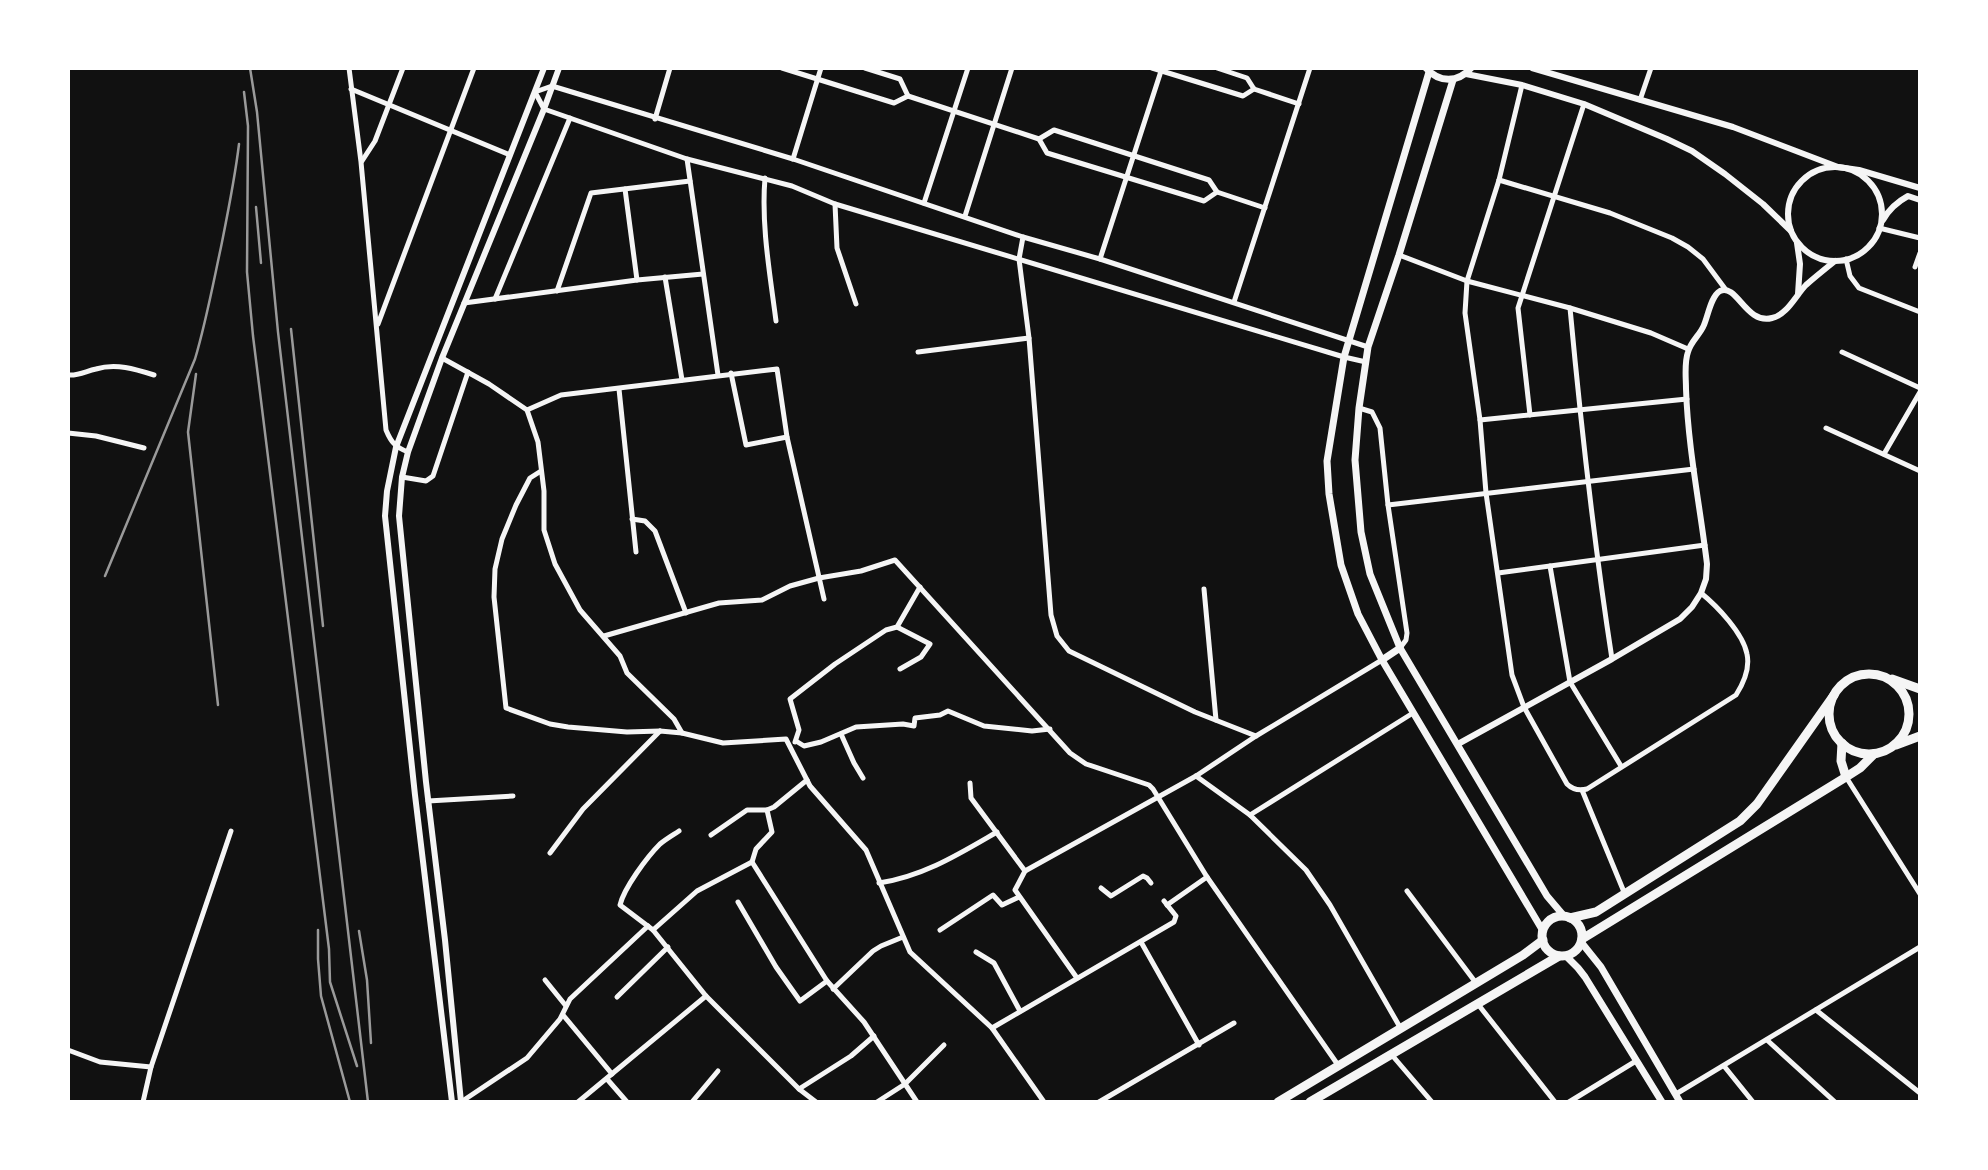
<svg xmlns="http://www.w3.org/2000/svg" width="1988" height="1170" viewBox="0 0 1988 1170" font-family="Lato,sans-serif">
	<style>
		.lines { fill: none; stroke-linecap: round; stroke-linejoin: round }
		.minor { stroke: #f5f5f5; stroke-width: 5 }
		.tertiary { stroke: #f5f5f5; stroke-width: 6 }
		.secondary { stroke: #f5f5f5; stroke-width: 7 }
		.trunk { stroke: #f5f5f5; stroke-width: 9 }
		.rail { stroke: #9a9a9a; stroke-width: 2.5 }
	</style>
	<rect width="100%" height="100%" fill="#111"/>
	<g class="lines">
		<g class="minor">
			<path d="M349,68L361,162L386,430C391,442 395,447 408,452"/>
			<polyline points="782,68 894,103 908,96 900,79 865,68"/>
			<polyline points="1152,68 1243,96 1254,89"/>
			<polyline points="1217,68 1247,78 1254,89 1299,104"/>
			<path d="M1522,85L1499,180L1467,281L1465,313L1480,420L1486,493L1512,675L1524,707L1567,784C1573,790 1579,791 1587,789L1736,695C1743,684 1750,668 1747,654C1743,633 1717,606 1701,593"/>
			<polyline points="351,89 510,155"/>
			<polyline points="908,96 1039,139 1047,153 1204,201 1217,192"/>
			<polyline points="1640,100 1651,68"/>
			<polyline points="655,119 670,68"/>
			<polyline points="1039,139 1054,130 1209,180 1217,192 1265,208"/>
			<polyline points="687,159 718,375"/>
			<polyline points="793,159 821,68"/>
			<polyline points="362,161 375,141 403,68"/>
			<path d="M765,178C761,225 770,274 776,321"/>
			<polyline points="1499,180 1610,213 1672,238 1688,247 1703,259 1726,290"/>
			<polyline points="625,189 637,280"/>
			<polyline points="924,203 968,68"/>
			<polyline points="835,204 837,248 856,304"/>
			<polyline points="965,216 1012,68"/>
			<polyline points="1879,228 1920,238"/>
			<polyline points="1023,237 1019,259 1029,338 1051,615 1057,636 1069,651 1195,712 1256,736"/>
			<polyline points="1399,255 1467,281 1570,308 1651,333 1688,349"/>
			<polyline points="1100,259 1162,68"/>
			<polyline points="1846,259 1850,276 1859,288 1920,312"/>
			<polyline points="1915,267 1920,253"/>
			<polyline points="665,277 682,380"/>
			<polyline points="557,291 591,193 690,181"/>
			<polyline points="495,299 570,118"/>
			<polyline points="1234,302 1310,68"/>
			<polyline points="464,303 637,280 703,274"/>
			<path d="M1570,308C1581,426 1594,543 1612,659"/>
			<polyline points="378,324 474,68"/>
			<polyline points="918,352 1029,338"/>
			<polyline points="1842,352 1920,388"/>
			<polyline points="442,358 489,384 527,410 538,442 544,491 544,530 555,564 580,610 620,656 627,673 674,719 682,733"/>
			<polyline points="1366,362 1344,357 835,204 792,186 687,159 544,109 535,92 552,86 793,159 1023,237 1100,259 1368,347"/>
			<polyline points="731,373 746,445 787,437"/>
			<path d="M68,375C79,376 86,371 96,369C116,363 135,369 154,375"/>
			<polyline points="619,389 636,552"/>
			<polyline points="1359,408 1372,412 1380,428 1388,505 1407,633 1406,640 1400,648"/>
			<polyline points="527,410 561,395 777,369 787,437 824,599"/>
			<polyline points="1530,415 1518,308 1584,104"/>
			<polyline points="1480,420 1687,399"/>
			<polyline points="1826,428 1920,471"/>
			<polyline points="68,433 96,436 144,448"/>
			<polyline points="1884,454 1920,392"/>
			<polyline points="541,471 530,478 516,505 502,539 495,569 494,597 506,708 550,724 568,727 627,732 660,731 682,733 723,743 786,739 810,786 866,850 910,952 992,1028 1044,1102"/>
			<polyline points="402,477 426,481 433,476 468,372"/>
			<polyline points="1388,505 1694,469"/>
			<polyline points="632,519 645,521 655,531 686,613"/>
			<polyline points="1550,566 1570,682 1621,766"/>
			<polyline points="1498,573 1705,545"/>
			<polyline points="1204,589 1216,720"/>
			<polyline points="897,627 930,644 921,657 900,669"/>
			<polyline points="604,636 719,603 762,600 790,586 819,578 861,571 895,560 1070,753 1086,764 1149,785 1153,789 1207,877 1338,1065"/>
			<polyline points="841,734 854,763 863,778"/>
			<polyline points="796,741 804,746 821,742 856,727 903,724 914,726 915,718 940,715 948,711 984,726 1032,731 1050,729"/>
			<polyline points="795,742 799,730 790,699 835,664 886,630 897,627 920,587"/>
			<polyline points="1196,776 1250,815 1306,870 1330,905 1401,1029"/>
			<polyline points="1846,777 1920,894"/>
			<polyline points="970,783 971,798 1025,871"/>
			<polyline points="1582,790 1624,892"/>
			<polyline points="428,801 513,796"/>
			<polyline points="767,810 772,832 756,849 752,862 827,981 864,1022 917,1102"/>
			<polyline points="1250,815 1413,713"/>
			<path d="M679,831C673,835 666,839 660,844C647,857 624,888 620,905L653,930L706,996L799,1089L816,1102"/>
			<polyline points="711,835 747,810 767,810 774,807 807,780"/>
			<polyline points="550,853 583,809 660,731"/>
			<path d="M879,883C924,876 959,854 997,832"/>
			<polyline points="1101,888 1111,896 1143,876 1147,878 1151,883"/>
			<polyline points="1407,891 1476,983"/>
			<polyline points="738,902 776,967 800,1001 827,981"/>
			<polyline points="1167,905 1207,877"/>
			<polyline points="653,930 697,891 752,862"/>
			<polyline points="940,930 993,895 1002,905 1019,897"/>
			<polyline points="1141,942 1199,1045"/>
			<polyline points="976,952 994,963 1020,1011"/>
			<polyline points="1077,978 1015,890 1025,871 1196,776 1256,736 1382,660"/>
			<polyline points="545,980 566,1006"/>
			<polyline points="833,989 873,951 881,946 903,937"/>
			<polyline points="617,997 668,947"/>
			<polyline points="1477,1003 1555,1102"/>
			<polyline points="1816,1010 1920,1093"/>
			<polyline points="563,1015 612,1074"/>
			<polyline points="992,1028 1174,922 1176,916 1164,901"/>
			<polyline points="1767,1040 1835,1102"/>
			<polyline points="68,1050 100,1062 151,1067"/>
			<polyline points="1391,1054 1432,1102"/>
			<polyline points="1724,1066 1753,1102"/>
			<polyline points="607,1079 627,1102"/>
			<polyline points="799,1089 851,1056 874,1036"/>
			<polyline points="1676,1094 1920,947"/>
			<polyline points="143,1102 151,1067 231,831"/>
			<polyline points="461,1102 527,1058 560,1019 570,999 648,926"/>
			<polyline points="578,1102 706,996"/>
			<polyline points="692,1102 718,1071"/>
			<polyline points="877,1102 905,1084 944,1045"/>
			<polyline points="1099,1102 1234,1023"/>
			<polyline points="1569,1102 1636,1061"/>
		</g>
		<g class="tertiary">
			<polyline points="1532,68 1733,127 1838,167 1859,170 1920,188"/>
			<polyline points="1466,74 1522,85 1584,104 1667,139 1692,151 1725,174 1763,204 1791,231"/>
			<circle cx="1835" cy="214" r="47"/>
			<path d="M1883,220C1889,209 1897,202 1908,196L1920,200"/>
			<polyline points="1797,243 1800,264 1798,294"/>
			<path d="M1458,744L1612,659L1680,619L1692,607L1701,593L1706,579L1707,564C1700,506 1688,448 1686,389C1686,377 1684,363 1688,352C1691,341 1700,335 1704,325C1708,316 1711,296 1720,291C1737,283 1746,325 1772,318C1787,315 1796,295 1806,285C1815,277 1825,269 1835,261"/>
			<polyline points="452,1102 415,795 385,516 387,491 396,447 544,68"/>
			<polyline points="461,1102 445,940 426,782 399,516 402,477 408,452 442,358 544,109 559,68"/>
		</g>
		<g class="secondary">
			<path d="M1426,68C1439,83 1458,83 1471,68"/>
			<polyline points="1429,72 1344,357 1327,461 1329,494 1341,565 1358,614 1382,660 1543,931"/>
			<polyline points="1453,80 1399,255 1368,347 1359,408 1355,460 1361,532 1370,574 1400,648 1547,896 1564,916"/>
			<polyline points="1382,660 1400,648"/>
			<polyline points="1581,942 1601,967 1680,1102"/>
			<polyline points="1566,956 1578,968 1585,977 1662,1102"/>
		</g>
		<g class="trunk">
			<circle cx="1869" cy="714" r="40"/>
			<polyline points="1892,679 1920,689"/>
			<polyline points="1842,743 1841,761 1846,777"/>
			<polyline points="1896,745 1920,736"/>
			<circle cx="1562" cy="936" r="20"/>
			<polyline points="1570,918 1596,912 1740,821 1757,804 1834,695"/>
			<polyline points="1582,939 1846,777 1860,768 1874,754"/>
			<polyline points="1278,1102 1523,955 1543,940"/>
			<polyline points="1310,1102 1559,956"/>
		</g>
		<g class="rail">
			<polyline points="250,68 257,112 278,332 368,1102"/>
			<polyline points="244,92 248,126 247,272 253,336 329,949 330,982 357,1066"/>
			<polyline points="256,207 261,263"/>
			<polyline points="291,329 323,626"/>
			<polyline points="196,374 188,432 218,705"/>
			<path d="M105,576L195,359C206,322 213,284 221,247C228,212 235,178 239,144"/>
			<polyline points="318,930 318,959 321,996 350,1102"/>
			<polyline points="359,931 367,980 371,1043"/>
		</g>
	</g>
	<rect width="1988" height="1170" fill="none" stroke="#ffffff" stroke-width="140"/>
</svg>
